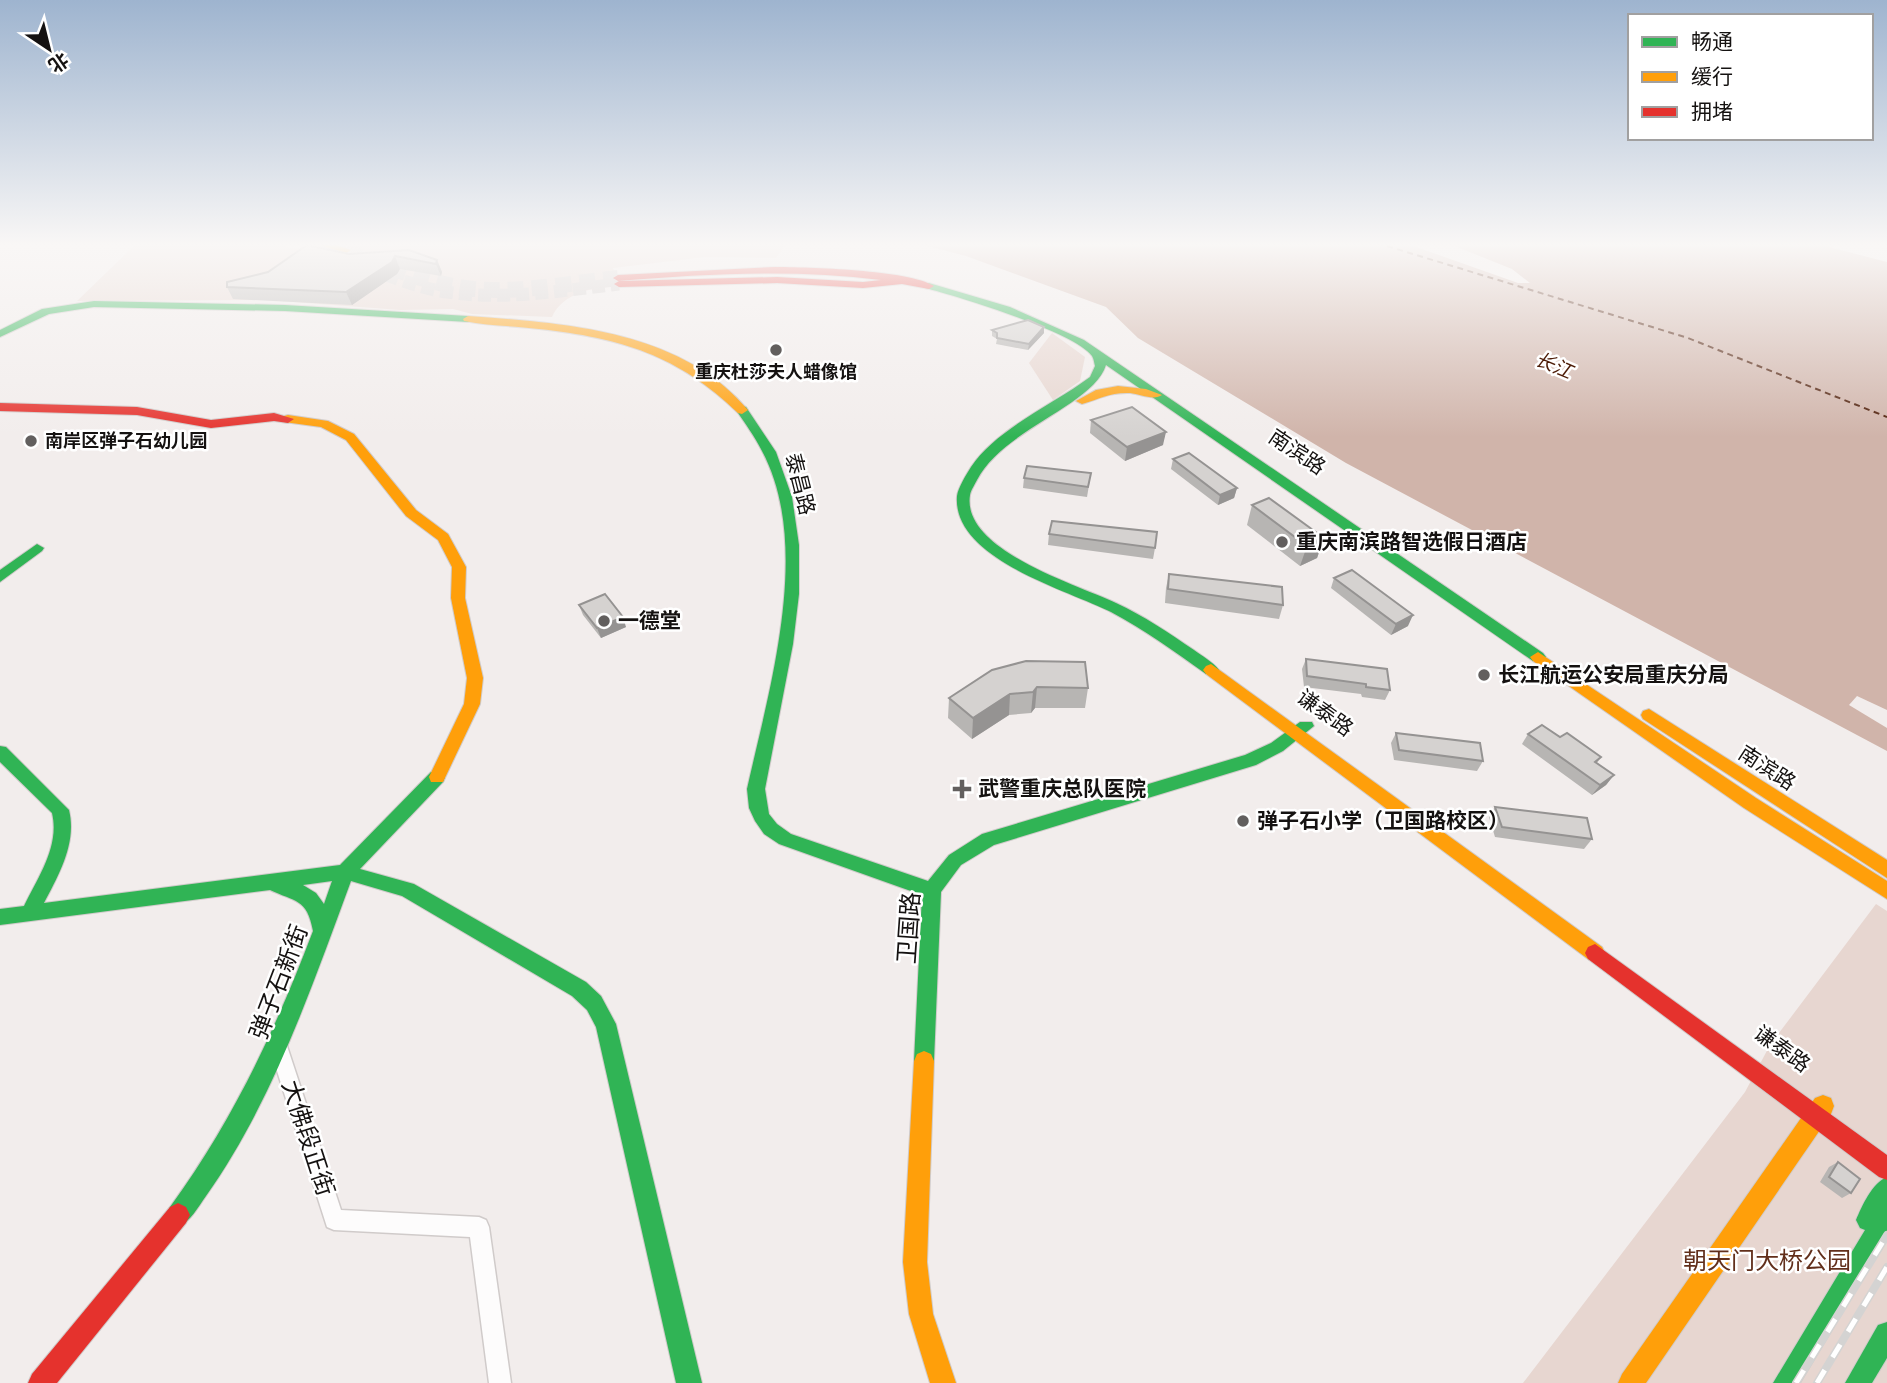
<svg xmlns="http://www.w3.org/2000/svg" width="1887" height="1383" viewBox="0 0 1887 1383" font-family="Roboto,'Noto Sans SC',sans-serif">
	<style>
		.green { fill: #e7d6d0 }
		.water { fill: #d0b4aa }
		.pier { fill: #f2edec }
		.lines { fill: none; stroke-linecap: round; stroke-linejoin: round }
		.ferry { stroke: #4d1c07; stroke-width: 2; stroke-dasharray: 6 4.5; stroke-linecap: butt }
		.secondary-tunnel { stroke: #d1cccb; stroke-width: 13; stroke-dasharray: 13 6; stroke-linecap: butt }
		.primary-tunnel { stroke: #d1cccb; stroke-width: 16; stroke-dasharray: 16 8; stroke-linecap: butt }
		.street-casing { stroke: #d0cbca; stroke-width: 3 }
		.fast-casing { stroke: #d0cbca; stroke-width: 2 }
		.slow-casing { stroke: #d0cbca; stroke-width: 2 }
		.jam-casing { stroke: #d0cbca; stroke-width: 2 }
		.street { fill: #fdfcfc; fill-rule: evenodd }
		.fast { fill: #30b455; fill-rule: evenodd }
		.slow { fill: #ff9f0a; fill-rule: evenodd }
		.jam { fill: #e5322d; fill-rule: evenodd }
		.rail-casing { stroke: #d4d3d2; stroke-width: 8 }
		.rail { stroke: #fff; stroke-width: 5; stroke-dasharray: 15; stroke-linecap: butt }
		.wall { fill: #b7b5b3 }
		.shaded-wall { fill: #959392 }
		.building { fill: #d5d2d0; stroke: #959392; stroke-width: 2 }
		.poi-dot { fill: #625f5e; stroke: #fff; stroke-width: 2.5 }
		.labels { text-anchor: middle; stroke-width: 5; stroke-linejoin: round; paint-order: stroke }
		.far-poi-label { font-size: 18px; font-weight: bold; fill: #151211; stroke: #fff }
		.far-water-label { font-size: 19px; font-style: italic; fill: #4d1c07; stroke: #fff }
		.street-label { font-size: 21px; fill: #151211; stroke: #fff }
		.poi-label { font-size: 21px; font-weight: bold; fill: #151211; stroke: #fff; text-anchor: start }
		.near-street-label { font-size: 24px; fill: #151211; stroke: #fff }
		.near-park-label { font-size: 24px; fill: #622f1b; stroke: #fff }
	</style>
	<rect width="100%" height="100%" fill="#f2edec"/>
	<g class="green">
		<path d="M137,243H270L332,257L363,243L785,245L776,258L705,257L613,268L618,285C594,288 563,292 552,317L472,314L453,309L400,310L267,300L77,301Z"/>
		<polygon points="1052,333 1085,357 1080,381 1053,400 1029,363"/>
		<polygon points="1876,904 1887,911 1887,1383 1523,1383 1745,1092 1770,1045"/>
	</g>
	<polygon class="water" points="916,243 1405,243 1518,283 1530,283 1512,269 1447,243 1828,243 1829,247 1887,262 1887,751 1346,463 1138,338 1106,307 966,256"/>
	<polygon class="pier" points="1857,696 1887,710 1887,728 1849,705"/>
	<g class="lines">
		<polyline class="ferry" points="1377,243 1688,338 1887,417"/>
		<path class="secondary-tunnel" d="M368,268C390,276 412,285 435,290C496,302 558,291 619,284"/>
		<path class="primary-tunnel" d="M346,250C387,266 429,285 474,289C522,293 571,283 618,278"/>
		<g class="street-casing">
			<polygon id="street" points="279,1040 286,1043 288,1049 341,1210 479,1217 486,1220 489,1227 511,1383 489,1383 470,1237 334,1230 327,1227 270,1049 272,1043"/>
		</g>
		<g class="fast-casing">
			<g id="fast">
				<path d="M929,283L1010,307L1084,340L1543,653L1546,657L1543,661H1533L1106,365C1093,406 1003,429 977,480C975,484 971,490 970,495C961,550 1078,585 1116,603C1144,616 1169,633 1194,650C1202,656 1213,662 1219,670L1216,674H1206C1175,652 1145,630 1111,612C1068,590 952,559 957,496C958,488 966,475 971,467C996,429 1054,404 1090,377L1095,366C1094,363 1094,359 1092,356C1075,332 957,296 925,288V284Z"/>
				<polygon points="94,301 285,305 468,316 473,319 468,322 285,311 94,307 49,314 0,337 0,330 42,309"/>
				<path d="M742,406L746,407L776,452L792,497L799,545V594L793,644L765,789L769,814L777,824L791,834L928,881L949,855L982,834L1245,755L1271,743L1300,722H1312L1314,726L1283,751L1256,765L994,845L961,865L941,892L934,1061L931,1068L924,1071L917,1068L914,1061L922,895L779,844L764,834L755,821L749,808L747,789C769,690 813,546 762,451C755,437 745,423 736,410Z"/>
				<polygon points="37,544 44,548 42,551 0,582 0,570"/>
				<path d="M0,746L6,747L69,810C77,843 59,874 44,903L340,865L431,772H443L445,777L443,782L360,869L414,884L586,982L601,996L616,1024L702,1383H676L596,1027L587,1010L572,996L402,896L351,881C311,989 273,1101 206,1196C198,1207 191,1221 178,1227L170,1223L166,1215L170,1207C233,1120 275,1031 313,931C307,898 295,902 270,890L0,925V909L24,906C38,877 60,846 52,813L0,762ZM332,881L324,904L316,893L303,885Z"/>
				<path d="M1887,1177V1238L1800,1383H1773L1865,1230L1860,1228L1856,1220C1862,1206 1872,1183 1887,1177Z"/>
				<polygon points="1887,1322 1887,1358 1872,1383 1845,1383 1878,1325"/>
			</g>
		</g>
		<g class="slow-casing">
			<g id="slow">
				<polygon points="313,243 330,243 351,250 346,253"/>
				<path d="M468,316C564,323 681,330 748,410L742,414L738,413C678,355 621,338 539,329C515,326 489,326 464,321L463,319Z"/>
				<path d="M1118,386L1146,389L1162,395C1154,401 1140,394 1130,393C1111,392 1099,399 1082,404L1076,401L1096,390Z"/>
				<polygon points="288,415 328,421 354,434 416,510 448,534 466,567 465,598 483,678 480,704 443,782 431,782 429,777 464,704 467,678 451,598 452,567 438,540 406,516 346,440 321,427 284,422 284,416"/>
				<polygon points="1538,652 1756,798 1887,881 1887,899 1744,808 1533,661 1530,657"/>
				<polygon points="1211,664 1602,947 1605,953 1602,959 1595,962 1588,959 1206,674 1203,670 1206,666"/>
				<polygon points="1649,709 1887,860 1887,878 1643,719 1641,715 1643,711"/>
				<polygon points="924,1051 931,1054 934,1061 927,1262 933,1314 956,1383 930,1383 909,1314 903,1262 914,1061 917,1054"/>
				<polygon points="1823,1095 1831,1098 1834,1106 1831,1114 1646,1383 1618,1383 1622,1374 1815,1098"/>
			</g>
		</g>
		<g class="jam-casing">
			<g id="jam">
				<path d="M774,267C808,267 909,270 934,286L929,289L902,284L863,288L777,283L619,287L614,284L619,281L777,277L863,282L881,280C793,269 706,274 618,281L613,278L618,275Z"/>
				<polygon points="0,403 137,407 211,420 274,413 294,419 288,423 274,421 211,428 137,415 0,411"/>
				<polygon points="1595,944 1887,1155 1887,1180 1879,1177 1588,959 1585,953 1588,947"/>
				<polygon points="178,1203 186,1207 190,1215 186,1223 57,1383 28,1383 32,1374 170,1207"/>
			</g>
		</g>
		<use href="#street" class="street"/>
		<use href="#fast" class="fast"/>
		<use href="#slow" class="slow"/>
		<use href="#jam" class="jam"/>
		<g class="rail-casing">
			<g id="rail">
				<polyline points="1796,1383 1887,1235"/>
				<polyline points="1817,1383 1887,1267"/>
			</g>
		</g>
		<use href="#rail" class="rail"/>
	</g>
	<g class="wall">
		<polygon points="409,250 437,260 442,272 441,276 400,269 397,274 352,305 233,299 227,287 349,254"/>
		<polygon points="992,330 1044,333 1028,350 996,344 997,339 992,336"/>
		<polygon points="1091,420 1163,445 1125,461 1090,433"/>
		<polygon points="1173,459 1237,488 1234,498 1218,505 1171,469"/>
		<polygon points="1091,473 1087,497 1023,488 1024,478"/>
		<polygon points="1252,505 1324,538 1317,558 1300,566 1247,525"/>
		<polygon points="1049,534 1155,548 1153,559 1048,545"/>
		<polygon points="1169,574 1283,605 1279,619 1165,603 1166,588"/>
		<polygon points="1334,578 1408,626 1391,635 1331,588"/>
		<polygon points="579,605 626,627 601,638 583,615"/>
		<polygon points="1306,659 1390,690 1385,700 1362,697 1361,694 1304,687 1302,669"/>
		<polygon points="992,670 1088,688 1085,708 1035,708 1031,713 1009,715 972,739 948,718 949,698"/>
		<polygon points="1396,733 1483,761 1477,771 1394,760 1391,743"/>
		<polygon points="1528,734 1560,737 1601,757 1597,763 1614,775 1606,785 1592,795 1522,744"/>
		<polygon points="1495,807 1592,839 1584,849 1495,837 1489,817"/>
		<polygon points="1838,1162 1851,1193 1842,1198 1820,1182 1829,1167"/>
	</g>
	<g class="shaded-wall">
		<polygon points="395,256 400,269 397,274 352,305 346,292"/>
		<polygon points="437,260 442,272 441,276 436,264"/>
		<polygon points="1044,327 1044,333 1028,350 1029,344"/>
		<polygon points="1166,432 1163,445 1125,461 1127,447"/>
		<polygon points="1237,488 1234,498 1218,505 1220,495"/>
		<polygon points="1324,538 1317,558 1300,566 1307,546"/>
		<polygon points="1413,615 1408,626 1391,635 1396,624"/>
		<polygon points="623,617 626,627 601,638 597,628"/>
		<polygon points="1037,687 1035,708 1031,713 1033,692"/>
		<polygon points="1010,694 1009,715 972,739 973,718"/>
		<polygon points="1614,775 1606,785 1592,795 1600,785"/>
	</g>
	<g class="building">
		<polygon points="307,245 349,254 409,250 437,260 436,264 395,256 392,262 346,292 227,287 227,282 268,272"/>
		<polygon points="1028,320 1044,327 1029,344 997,338 997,333 992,330"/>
		<polygon points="1132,407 1166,432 1127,447 1091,420"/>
		<polygon points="1189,453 1237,488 1220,495 1173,459"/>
		<polygon points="1027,466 1091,473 1088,487 1024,478"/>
		<polygon points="1269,498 1324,538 1307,546 1252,505"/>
		<polygon points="1052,521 1157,532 1155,548 1049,534"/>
		<polygon points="1352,570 1413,615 1396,624 1334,578"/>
		<polygon points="1169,574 1282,587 1283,605 1168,589"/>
		<polygon points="605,594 623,617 597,628 579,605"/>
		<polygon points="1306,659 1387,669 1390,690 1366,687 1366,684 1307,676"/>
		<polygon points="1026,661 1085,662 1088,688 1037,687 1033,692 1010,694 973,718 949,698 992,670"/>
		<polygon points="1542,725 1560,737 1567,733 1601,757 1595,762 1614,775 1600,785 1528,734"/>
		<polygon points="1396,733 1480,743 1483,761 1399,750"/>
		<polygon points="1495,807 1587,818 1592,839 1502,827"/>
		<polygon points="1838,1162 1860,1179 1851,1193 1829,1177"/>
	</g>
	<linearGradient id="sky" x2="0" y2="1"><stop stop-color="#9eb4cf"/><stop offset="0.56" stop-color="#f9f7f6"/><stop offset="1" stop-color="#f9f7f6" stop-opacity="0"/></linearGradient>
	<rect width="1887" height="437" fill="url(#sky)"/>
	<g class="poi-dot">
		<circle cx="776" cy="350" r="7"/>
		<circle cx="31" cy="441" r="7"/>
		<circle cx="1282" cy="542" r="7"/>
		<circle cx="604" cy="621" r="7"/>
		<circle cx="1484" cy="675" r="7"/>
		<path d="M958.5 778.5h7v7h7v7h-7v7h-7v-7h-7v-7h7z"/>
		<circle cx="1243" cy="821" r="7"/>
	</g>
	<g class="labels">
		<g class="far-poi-label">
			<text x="776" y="378">重庆杜莎夫人蜡像馆</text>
			<text x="45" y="447" text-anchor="start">南岸区弹子石幼儿园</text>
		</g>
		<g class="far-water-label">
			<text transform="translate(1554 365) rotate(23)" y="7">长江</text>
		</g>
		<g class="street-label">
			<text transform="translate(1297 452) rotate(34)" y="7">南滨路</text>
			<text transform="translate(800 484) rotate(76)" y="7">泰昌路</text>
			<text transform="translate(1325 713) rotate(36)" y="7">谦泰路</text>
			<text transform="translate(1767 768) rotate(33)" y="7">南滨路</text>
			<text transform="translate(1782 1049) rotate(36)" y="7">谦泰路</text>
		</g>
		<g class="poi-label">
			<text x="1296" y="549">重庆南滨路智选假日酒店</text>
			<text x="618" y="628">一德堂</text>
			<text x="1498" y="682">长江航运公安局重庆分局</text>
			<text x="978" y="796">武警重庆总队医院</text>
			<text x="1257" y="828">弹子石小学（卫国路校区）</text>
		</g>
		<g class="near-street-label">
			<text transform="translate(909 928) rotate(-86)" y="8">卫国路</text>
			<text transform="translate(279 982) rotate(-69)" y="8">弹子石新街</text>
			<text transform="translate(308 1138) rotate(72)" y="8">大佛段正街</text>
		</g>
		<g class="near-park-label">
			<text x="1767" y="1269">朝天门大桥公园</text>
		</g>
	</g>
	<rect x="1628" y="14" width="245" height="126" fill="#ffffff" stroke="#a1a0a0" stroke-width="2"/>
	<rect x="1642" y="37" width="35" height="10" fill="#30b455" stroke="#a1a0a0" stroke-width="2"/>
	<text x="1691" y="49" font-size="21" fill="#151211">畅通</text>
	<rect x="1642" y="72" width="35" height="10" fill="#ff9f0a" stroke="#a1a0a0" stroke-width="2"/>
	<text x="1691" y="84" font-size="21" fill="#151211">缓行</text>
	<rect x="1642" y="107" width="35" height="10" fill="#e5322d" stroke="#a1a0a0" stroke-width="2"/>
	<text x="1691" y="119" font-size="21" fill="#151211">拥堵</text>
	<g transform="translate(49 49) rotate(145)" stroke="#ffffff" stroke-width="5" paint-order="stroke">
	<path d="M0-5L12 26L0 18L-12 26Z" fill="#151211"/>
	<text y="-10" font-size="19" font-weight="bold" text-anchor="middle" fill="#151211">北</text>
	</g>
</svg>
